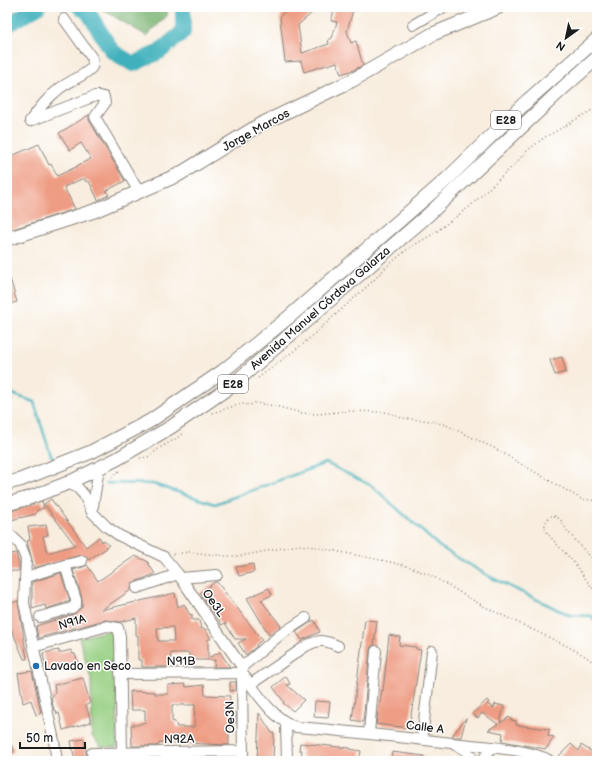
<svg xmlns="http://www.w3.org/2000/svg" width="604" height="768" viewBox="0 0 604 768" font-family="'Balsamiq Sans',sans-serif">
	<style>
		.green { fill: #97cf82; stroke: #5a764f }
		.forest { fill: #79b270; stroke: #4a6746 }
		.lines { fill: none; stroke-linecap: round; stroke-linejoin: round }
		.stream { stroke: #41b1bc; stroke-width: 2.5 }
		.river { stroke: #41b1bc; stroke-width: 16 }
		.building { fill: #ee9c83; fill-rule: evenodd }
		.minor-casing { stroke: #8a847d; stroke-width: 12 }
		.major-casing { stroke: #8a847d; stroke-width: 15 }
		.path { stroke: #8a847d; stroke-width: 1.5; stroke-dasharray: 1 3; stroke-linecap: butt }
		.minor { stroke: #fff; stroke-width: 10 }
		.major { stroke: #fff; stroke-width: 13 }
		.poi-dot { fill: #1f6fb2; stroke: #fff; stroke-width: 1.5 }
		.labels { text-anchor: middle; stroke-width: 3; stroke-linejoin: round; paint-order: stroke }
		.shield { fill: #fff; stroke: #606060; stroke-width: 1 }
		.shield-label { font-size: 11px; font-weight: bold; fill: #1c1c1c }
		.street-label { font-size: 12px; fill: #1c1c1c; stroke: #fff }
		.poi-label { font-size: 12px; fill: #1c1c1c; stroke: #fff; text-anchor: start }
	</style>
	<rect width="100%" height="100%" fill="#fff"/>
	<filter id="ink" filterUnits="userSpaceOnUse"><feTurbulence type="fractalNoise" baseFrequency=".025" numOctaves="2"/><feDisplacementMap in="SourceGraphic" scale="8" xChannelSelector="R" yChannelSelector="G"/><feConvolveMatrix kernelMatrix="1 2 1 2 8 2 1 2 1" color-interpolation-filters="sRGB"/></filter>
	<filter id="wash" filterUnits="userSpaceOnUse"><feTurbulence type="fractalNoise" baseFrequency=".012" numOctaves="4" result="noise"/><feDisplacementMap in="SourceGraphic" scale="16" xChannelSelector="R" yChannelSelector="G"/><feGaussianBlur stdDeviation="0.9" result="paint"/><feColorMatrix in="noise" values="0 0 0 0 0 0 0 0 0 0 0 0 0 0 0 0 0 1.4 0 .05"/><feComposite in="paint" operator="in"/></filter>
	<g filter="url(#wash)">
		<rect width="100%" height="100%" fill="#f8edde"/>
		<polygon class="green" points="111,630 117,636 117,747 101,747 92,736 91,679 79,638"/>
		<polygon class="forest" points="98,7 168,7 167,16 147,36"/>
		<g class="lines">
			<g class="stream">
				<polyline points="7,392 34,402 51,456 54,459"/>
				<polyline points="85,480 91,483"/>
				<polyline points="106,483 153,484 215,504 326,463 372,486 440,547 490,577 569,615 592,616 597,624"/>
			</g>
			<g class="river">
				<polyline points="80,7 88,12 112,51 133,64 159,52 183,32 183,7"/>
				<polyline points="7,25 38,7"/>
			</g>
		</g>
		<g id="blocks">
			<g class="building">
				<polygon points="290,7 319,7 298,25 302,53 329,44 328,40 332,38 337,22 331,21 335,7 354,7 347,31 351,43 356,41 363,65 354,70 341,74 337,62 304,72 301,61 285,62 280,19 281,15"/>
				<polygon points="89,115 89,120 125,181 106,191 109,195 98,200 89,181 86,182 84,178 64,187 75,209 7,231 7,158 39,144 49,165 51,164 57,176 78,166 78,165 91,159 81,143 70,150 59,133"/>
				<polygon points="9,275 17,302 9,304 7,299 7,276"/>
				<polygon points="562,357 566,372 555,375 550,360"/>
				<polygon points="51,499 86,547 99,537 102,542 103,540 109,545 106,547 107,548 88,560 86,556 81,555 34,568 27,541 30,540 28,527 46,525 48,535 43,536 47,553 75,545 44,504"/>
				<polygon points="42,501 44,508 37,510 36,514 7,521 7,512"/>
				<polygon points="16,553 19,564 19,571 9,571 7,565 7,555"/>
				<path d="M135,556L147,561L155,574L132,583L131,590L101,610L175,593L178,607L184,604L190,615L192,614V620H199L201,629H205L211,639H208V658L220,652L230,667H214L215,660H189V653H171L170,667H142V660H138V636H136V618L120,622L105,620L38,638L36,626L74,614L82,607V598L73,570L83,567L87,565L98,581ZM173,627L174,641H158L157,628Z"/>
				<polygon points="253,564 254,572 239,576 236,567"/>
				<polygon points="61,573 70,601 46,609 45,605 32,609 32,582"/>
				<polygon points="215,582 217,582 262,640 256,645 257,646 246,655 238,643 246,639 235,639 225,623 222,625 200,593"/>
				<polygon points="269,588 272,595 261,600 281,626 269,635 247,598"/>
				<polygon points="18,601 27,659 24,659 11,628 7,629 7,604"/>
				<polygon points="314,620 320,632 302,640 296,632"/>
				<polygon points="365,620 377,621 374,645 371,647 370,650 363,722 352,720"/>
				<polygon points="389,635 400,637 399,645 416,647 416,649 421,650 409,728 376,724 382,690 383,691"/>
				<polygon points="59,650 59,653 71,650 73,654 75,654 78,662 62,667 46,670 43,653"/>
				<polygon points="32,671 41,713 36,715 31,700 23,703 18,673"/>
				<polygon points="286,676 290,684 287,685 304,700 293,711 283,703 284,702 273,687"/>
				<polygon points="83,678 90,703 86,705 91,722 63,730 59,713 57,714 56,710 54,710 51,698 55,692 54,685"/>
				<polygon points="230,682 236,682 236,690 230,691"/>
				<path d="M185,684L186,687L204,685L205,695L230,696L229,713H236V723L229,722V745L160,742V744L156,746H132L131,725H137L145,722V710H131L130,691L155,692V694H168V685ZM172,705H195L194,727H177L175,722L172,721Z"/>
				<polygon points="487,700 489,702 487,704 494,708 495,704 504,706 500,723 509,717 511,720 516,721 516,725 549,729 548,736 554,737 546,749 502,741 503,733 488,730 498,724 482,713 478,718 472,714"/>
				<polygon points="315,701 330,702 328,718 314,717"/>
				<polygon points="259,713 272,733 274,733 273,761 257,761"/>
				<polygon points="466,718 461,737 452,737 455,732"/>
				<polygon points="84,739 86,751 86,761 75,761 71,741"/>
				<polygon points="300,743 350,748 350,749 361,751 359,761 305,761 305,758 301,758 302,750 299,750"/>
				<polygon points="571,744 579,751 581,745 597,755 597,761 567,761 559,756"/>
				<polygon points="13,746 14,752 7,755 7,747"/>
				<polygon points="392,752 424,756 424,761 391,760"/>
			</g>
		</g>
	</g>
	<g filter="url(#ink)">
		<use href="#blocks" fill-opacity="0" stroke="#8a847d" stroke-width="1"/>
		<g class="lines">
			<g class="minor-casing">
				<g id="minor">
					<path d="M64,19L92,58C93,61 94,63 92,67C87,75 67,82 59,89C47,98 39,109 30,121L95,96H100L104,97L105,103L95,117L139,192"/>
					<polyline points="413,25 444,7"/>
					<path d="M68,483L78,488L84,495L92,512L107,527L120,536L164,557L178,574L242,667V673C257,692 271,718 296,727C348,731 399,737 451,743C473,745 534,749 550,761"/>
					<polyline points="92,512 99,468"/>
					<polyline points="7,532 20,544 26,559 24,603 54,741 57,761"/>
					<polyline points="65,565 82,561"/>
					<polyline points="26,577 65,565 76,600 76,604 72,608 40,617"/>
					<polyline points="181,578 217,575"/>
					<polyline points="137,588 178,574"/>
					<polyline points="33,647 107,626 118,628 120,636 122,753"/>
					<polyline points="242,667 280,635 306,618"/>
					<polyline points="120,674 242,673 243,761"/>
					<path d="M251,684L306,646C320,639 325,640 338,646"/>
					<polyline points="286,724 287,761"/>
					<polyline points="369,733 376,651"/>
					<polyline points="422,739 432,651"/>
					<path d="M455,745C463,748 470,753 474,761"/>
					<polyline points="92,753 243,751"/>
					<polyline points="482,761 492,747"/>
				</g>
			</g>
			<g class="major-casing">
				<g id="major">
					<polyline points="7,239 94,211 178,175 261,124 351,81 433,34 499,7"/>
					<polyline points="7,483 20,480 91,452 150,421 223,371 289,317 447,179 527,101 597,39"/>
					<polyline points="7,504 29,498 68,483 117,459 171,427 231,386 428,215 564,87 597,58"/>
				</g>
			</g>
			<g class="path">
				<polyline points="258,378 303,344 373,281 386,267 409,248 433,234 469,207 513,166 528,150 545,137 555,132 597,107"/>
				<polyline points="212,413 241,404 250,405 255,403 275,406 302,413 319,414 347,411 384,412 390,413 401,418 431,421 446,425 494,448 581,499 597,501"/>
				<polyline points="140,458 148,457 161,447 177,438 184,432"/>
				<polyline points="112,477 119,471"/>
				<polyline points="173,554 189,552 226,556 240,556 299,545 315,547 381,560 411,567 419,571 432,576 483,606 569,647 585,656 597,665"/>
				<path d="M597,564L568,532L560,519L553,515L547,519L544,528C553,542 565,552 575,564C581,572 590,587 597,592"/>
			</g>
			<use href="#minor" class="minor"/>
			<use href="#major" class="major"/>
		</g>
	</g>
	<circle class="poi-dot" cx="36" cy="666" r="4"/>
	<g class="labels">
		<g class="shield">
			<rect x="491" y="111" width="30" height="18" rx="3"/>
			<rect x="218" y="375" width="30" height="18" rx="3"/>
		</g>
		<g class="shield-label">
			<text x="506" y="124">E28</text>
			<text x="233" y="388">E28</text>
		</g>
		<g class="street-label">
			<text transform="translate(256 130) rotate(-29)" y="4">Jorge Marcos</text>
			<text transform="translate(320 308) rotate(-41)" y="4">Avenida Manuel Córdova Galarza</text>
			<text transform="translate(214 603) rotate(55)" y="4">Oe3L</text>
			<text transform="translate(72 622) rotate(-16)" y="4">N91A</text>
			<text transform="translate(181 661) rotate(-1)" y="4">N91B</text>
			<text transform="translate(230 717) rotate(-91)" y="4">Oe3N</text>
			<text transform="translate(425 727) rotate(7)" y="4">Calle A</text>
			<text transform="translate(179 739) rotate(-1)" y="4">N92A</text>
		</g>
		<g class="poi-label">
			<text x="44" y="670">Lavado en Seco</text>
		</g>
	</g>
	<rect width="604" height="768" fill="none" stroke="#fff" stroke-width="24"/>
	<g transform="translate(566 38) rotate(213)" stroke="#ffffff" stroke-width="3" paint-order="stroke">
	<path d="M0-3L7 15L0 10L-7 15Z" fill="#1c1c1c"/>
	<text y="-6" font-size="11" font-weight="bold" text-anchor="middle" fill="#1c1c1c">N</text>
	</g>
	<path d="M20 742v6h65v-6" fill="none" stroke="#1c1c1c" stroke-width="2"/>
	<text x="26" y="742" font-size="12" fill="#1c1c1c" stroke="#ffffff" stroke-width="3" paint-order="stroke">50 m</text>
</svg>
